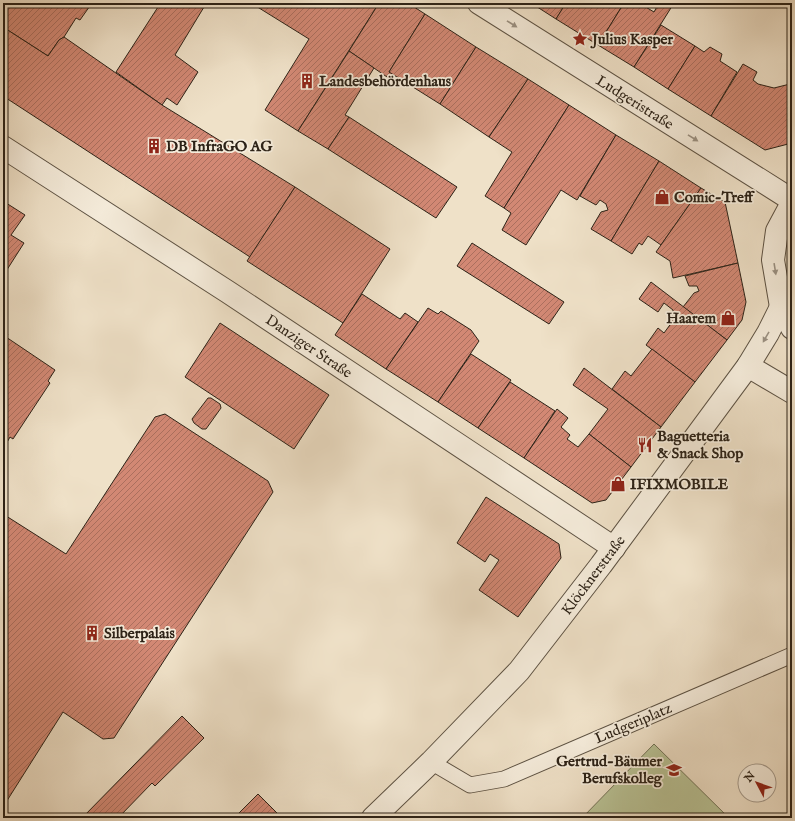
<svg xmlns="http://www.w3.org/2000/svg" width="795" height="821" viewBox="0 0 795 821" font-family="'IM FELL English',serif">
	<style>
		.garden { fill: #b9c396; stroke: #727256 }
		.building { fill: url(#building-hatch); stroke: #2c2217 }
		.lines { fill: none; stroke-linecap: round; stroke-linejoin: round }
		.service-casing { stroke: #5d5243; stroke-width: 17 }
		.minor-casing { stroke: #5d5243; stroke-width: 24 }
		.service { stroke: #f5ecdb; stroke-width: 15 }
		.minor { stroke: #f5ecdb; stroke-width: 22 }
		.oneway { fill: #9b9183 }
		.labels { text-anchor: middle; stroke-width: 3.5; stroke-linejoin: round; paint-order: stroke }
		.poi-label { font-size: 15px; font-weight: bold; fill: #2c2217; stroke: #f5ecdb; text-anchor: start }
		.street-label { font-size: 15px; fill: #2c2217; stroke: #f5ecdb }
	</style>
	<defs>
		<pattern id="building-hatch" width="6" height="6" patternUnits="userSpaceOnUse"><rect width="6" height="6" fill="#d28874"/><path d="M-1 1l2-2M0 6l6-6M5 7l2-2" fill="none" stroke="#ab6f5e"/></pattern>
	</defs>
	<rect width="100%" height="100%" fill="#efe1c8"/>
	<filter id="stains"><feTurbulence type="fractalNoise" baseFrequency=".005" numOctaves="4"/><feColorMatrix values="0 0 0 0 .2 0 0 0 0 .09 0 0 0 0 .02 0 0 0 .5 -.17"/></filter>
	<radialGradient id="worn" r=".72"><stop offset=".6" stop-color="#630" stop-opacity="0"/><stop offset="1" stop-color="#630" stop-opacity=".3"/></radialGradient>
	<polygon class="garden" points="654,744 729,818 582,818"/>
	<g class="building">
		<polygon points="4,3 92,3 80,20 76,18 64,37 59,40 48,56 3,27"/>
		<polygon points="153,3 198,3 204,7 175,55 198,72 177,105 167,98 162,105 116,72 158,7"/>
		<polygon points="251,3 379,3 298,131 265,110 309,39"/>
		<polygon points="379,3 408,3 425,14 389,72 393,73 390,79 349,51"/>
		<polygon points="531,3 566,3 556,19"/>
		<polygon points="566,3 624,3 598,45 556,19"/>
		<polygon points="624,3 639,3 654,12 659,3 674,3 634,67 598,45"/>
		<polygon points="425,14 476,47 440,104 389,72"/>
		<polygon points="661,25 695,46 668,89 634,67"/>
		<polygon points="3,27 48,56 59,40 64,37 162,105 295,187 250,257 3,96"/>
		<polygon points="695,46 704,52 710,47 722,54 720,61 737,72 711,116 668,89"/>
		<polygon points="476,47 528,79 489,137 440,104"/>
		<polygon points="349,51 374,68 345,115 349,117 328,149 298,131"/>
		<polygon points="743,64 757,72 753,80 758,84 774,88 790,84 792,91 792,143 765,150 711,116"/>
		<polygon points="792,78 792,91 789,79"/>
		<polygon points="528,79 569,105 504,208 485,196 512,152 489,137"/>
		<polygon points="569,105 616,135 577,200 561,190 526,245 502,230 511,213 504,208"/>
		<polygon points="349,117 457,187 436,218 328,149"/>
		<polygon points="616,135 659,161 611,241 591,229 601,212 608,210 606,204 600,200 596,205 580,196"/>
		<polygon points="659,161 701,188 661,245 648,236 642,245 639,243 632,254 611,241"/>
		<polygon points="295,187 390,249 343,323 247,261"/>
		<polygon points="701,188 725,202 738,263 673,278 670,261 656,252"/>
		<polygon points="3,201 25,215 11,235 24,243 3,276"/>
		<polygon points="472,243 564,302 549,324 457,266"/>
		<polygon points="738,263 746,302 742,320 727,340 683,307 694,293 699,291 697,286 689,286 685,276"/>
		<polygon points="651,282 727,340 695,382 646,345 658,328 664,333 672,322 673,310 664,303 658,312 639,299"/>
		<polygon points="362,294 400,319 405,313 418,322 386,369 335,335"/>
		<polygon points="428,308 438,314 441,311 471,330 479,341 438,402 386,369"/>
		<polygon points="220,323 329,395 294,449 185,377"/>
		<polygon points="3,331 8,334 6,337 55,370 48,381 50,383 13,439 10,437 5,446 3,445"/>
		<polygon points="652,349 695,382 661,427 612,389 625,371 631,376"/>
		<polygon points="471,354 511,380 478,428 438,402"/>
		<polygon points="584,368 661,427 631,467 589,434 608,409 573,385"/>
		<polygon points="510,382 555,411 524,458 478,428"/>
		<polygon points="208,398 211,398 220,404 221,408 206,429 202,429 194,423 192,419"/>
		<polygon points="557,409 568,418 561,427 570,435 567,439 578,447 589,434 631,467 606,500 592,503 524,458"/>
		<polygon points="165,414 268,481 273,492 114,738 103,739 63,712 3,807 3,514 66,554 155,417"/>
		<polygon points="486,497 559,544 561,558 518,617 479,590 499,560 490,554 485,562 457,543"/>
		<polygon points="182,716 204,738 155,786 152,783 118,818 82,818"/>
		<polygon points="258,794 282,818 234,818"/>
	</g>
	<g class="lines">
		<g class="service-casing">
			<polyline id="service" points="431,762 470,785 504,779 792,655"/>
		</g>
		<g class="minor-casing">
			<g id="minor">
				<polyline points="479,3 792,200"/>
				<polyline points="3,147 228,292 614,548"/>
				<polyline points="792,203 777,231 773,260 781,307 792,328"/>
				<polyline points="748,366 792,392"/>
				<polyline points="373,818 431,762 519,671 601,565 748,366 768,333 781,307"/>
			</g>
		</g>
		<use href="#service" class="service"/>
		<use href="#minor" class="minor"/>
	</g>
	<defs><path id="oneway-solid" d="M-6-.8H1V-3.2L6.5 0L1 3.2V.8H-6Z"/></defs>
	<g class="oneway">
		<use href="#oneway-solid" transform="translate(512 24) rotate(32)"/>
		<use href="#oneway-solid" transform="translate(693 138) rotate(32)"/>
		<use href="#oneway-solid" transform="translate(775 269) rotate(81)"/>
		<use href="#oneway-solid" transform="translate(766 337) rotate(120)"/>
	</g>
	<defs>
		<g id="sight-bare" transform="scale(1.2)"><path d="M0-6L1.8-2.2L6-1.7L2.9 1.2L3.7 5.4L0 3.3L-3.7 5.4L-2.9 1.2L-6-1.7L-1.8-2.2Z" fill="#8f2418" stroke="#f5ecdb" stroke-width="2.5" paint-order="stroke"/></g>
		<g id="building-bare" transform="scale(1.2)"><path d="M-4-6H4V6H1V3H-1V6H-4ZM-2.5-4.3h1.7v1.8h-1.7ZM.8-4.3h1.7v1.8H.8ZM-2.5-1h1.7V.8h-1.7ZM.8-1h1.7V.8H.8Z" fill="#8f2418" stroke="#f5ecdb" stroke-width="2.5" paint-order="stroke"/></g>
		<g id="shop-bare" transform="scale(1.2)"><path d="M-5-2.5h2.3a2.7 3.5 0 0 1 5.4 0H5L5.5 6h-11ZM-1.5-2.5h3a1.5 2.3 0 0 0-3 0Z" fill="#8f2418" stroke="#f5ecdb" stroke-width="2.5" paint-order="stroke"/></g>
		<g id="restaurant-bare" transform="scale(1.2)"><path d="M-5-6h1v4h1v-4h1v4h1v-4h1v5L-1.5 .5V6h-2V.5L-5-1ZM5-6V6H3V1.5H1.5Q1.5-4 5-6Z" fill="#8f2418" stroke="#f5ecdb" stroke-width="2.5" paint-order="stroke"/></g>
		<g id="school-bare" transform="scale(1.2)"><path d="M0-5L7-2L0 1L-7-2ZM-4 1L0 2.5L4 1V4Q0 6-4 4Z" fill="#8f2418" stroke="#f5ecdb" stroke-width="2.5" paint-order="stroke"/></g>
	</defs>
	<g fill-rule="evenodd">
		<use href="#sight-bare" x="580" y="39"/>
		<use href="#building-bare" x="307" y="81"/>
		<use href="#building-bare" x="154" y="146"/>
		<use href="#shop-bare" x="662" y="197"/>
		<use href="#shop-bare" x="728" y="318"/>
		<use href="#restaurant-bare" x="645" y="445"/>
		<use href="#shop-bare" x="618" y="484"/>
		<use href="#building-bare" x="92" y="633"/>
		<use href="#school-bare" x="674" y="770"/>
	</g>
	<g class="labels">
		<g class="poi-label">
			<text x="592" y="44">Julius Kasper</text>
			<text x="319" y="86">Landesbehördenhaus</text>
			<text x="166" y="151">DB InfraGO AG</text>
			<text x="674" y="202">Comic-Treff</text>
			<text x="716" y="323" text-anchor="end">Haarem</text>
			<text x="657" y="441">Baguetteria<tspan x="657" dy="17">&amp; Snack Shop</tspan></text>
			<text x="630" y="489">IFIXMOBILE</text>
			<text x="104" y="638">Silberpalais</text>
			<text x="662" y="766" text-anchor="end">Gertrud-Bäumer<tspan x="662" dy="17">Berufskolleg</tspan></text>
		</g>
		<g class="street-label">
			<text transform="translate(635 102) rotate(32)" y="5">Ludgeristraße</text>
			<text transform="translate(309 346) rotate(34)" y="5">Danziger Straße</text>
			<text transform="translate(593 575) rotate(-53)" y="5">Klöcknerstraße</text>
			<text transform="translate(633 723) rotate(-23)" y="5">Ludgeriplatz</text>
		</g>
	</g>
	<rect width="795" height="821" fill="none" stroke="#efe1c8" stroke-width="16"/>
	<rect x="4" y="4" width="787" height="813" fill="none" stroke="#2c2217" stroke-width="2"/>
	<rect x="8" y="8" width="779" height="805" fill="none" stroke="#2c2217"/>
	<g transform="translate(757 783) rotate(311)"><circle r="19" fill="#f5ecdb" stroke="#a59b8d"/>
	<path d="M0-3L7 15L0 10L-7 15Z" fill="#8f2418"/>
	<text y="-6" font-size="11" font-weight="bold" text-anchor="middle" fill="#2c2217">N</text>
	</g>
	<rect width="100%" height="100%" filter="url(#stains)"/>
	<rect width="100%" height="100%" fill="url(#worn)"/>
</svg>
